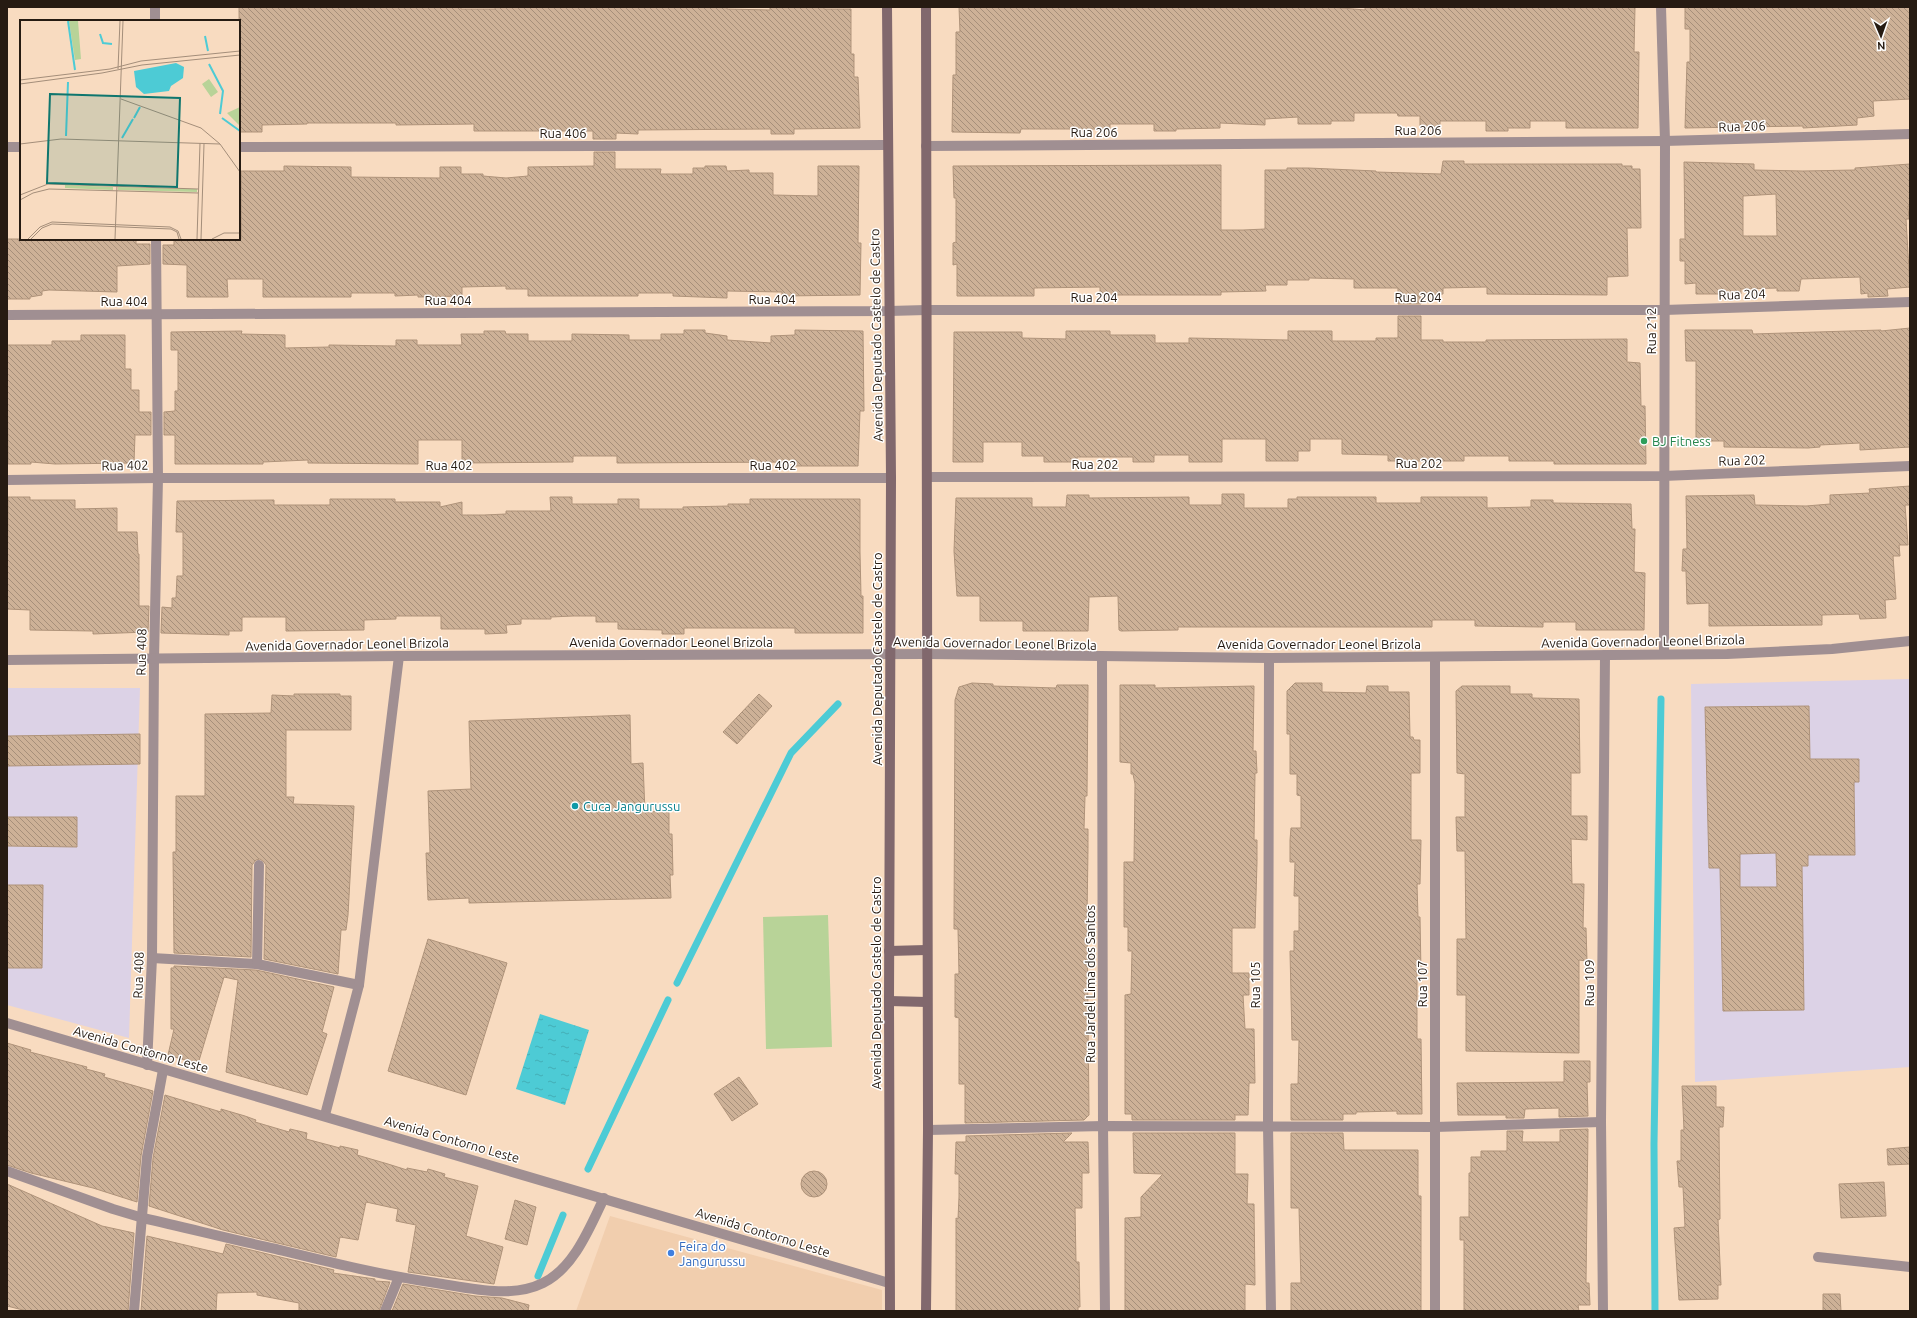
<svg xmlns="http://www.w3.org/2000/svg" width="1917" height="1318" viewBox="0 0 1917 1318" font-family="Ubuntu,sans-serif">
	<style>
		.built { fill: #f1ceae }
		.education { fill: #dcd2e6 }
		.pitch { fill: #b8d398 }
		.water { fill: url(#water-ripples) }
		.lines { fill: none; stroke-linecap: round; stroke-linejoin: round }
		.stream { stroke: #4dcbd5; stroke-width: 7 }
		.building { fill: url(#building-back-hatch); stroke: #af937a; fill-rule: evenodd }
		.minor { stroke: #a08f92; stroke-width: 10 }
		.tertiary { stroke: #a08f92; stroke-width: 10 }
		.secondary { stroke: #81686d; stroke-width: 10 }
		.leisure-dot { fill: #2e9e5b; stroke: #fff; stroke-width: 1.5 }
		.culture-dot { fill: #0f9aa8; stroke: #fff; stroke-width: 1.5 }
		.shop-dot { fill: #3f7fe0; stroke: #fff; stroke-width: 1.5 }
		.labels { text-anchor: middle; stroke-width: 3; stroke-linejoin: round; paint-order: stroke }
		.street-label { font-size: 13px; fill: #261b12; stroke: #fff }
		.leisure-label { font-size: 13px; fill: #27864d; stroke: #fff; text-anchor: start }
		.culture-label { font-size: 13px; fill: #0d838f; stroke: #fff; text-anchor: start }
		.shop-label { font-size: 13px; fill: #366cbe; stroke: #fff; text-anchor: start }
		.inset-river { fill: none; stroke: #4dcbd5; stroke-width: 2 }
		.inset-road { fill: none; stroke: #a48e7a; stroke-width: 1 }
		.view { fill: #0f766e; fill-opacity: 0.15; stroke: #0f766e; stroke-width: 2 }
		.inset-edge { fill: none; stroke: #261b12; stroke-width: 2 }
	</style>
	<defs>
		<pattern id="water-ripples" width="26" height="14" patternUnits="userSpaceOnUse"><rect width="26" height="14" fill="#4dcbd5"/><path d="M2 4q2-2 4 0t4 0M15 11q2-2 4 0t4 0" fill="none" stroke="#43aeb6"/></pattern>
		<pattern id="building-back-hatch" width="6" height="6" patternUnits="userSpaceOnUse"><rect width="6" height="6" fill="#cdb197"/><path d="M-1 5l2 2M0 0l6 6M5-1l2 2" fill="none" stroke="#a68f7a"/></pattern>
	</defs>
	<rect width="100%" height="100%" fill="#f8dbc0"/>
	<polygon class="built" points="610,1216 882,1290 882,1311 576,1311"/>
	<g class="education">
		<polygon points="1910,679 1910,1067 1695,1082 1691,684"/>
		<polygon points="7,688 140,688 129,1038 7,1005"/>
	</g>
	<polygon class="pitch" points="828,915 832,1047 766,1049 763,917"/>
	<polygon class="water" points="540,1014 589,1030 565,1105 516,1089"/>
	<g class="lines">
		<g class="stream">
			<polyline points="677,983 791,753 838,704"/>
			<polyline points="588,1169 668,1000"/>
			<polyline points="538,1276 563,1215"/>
			<polyline points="1655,1311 1654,1144 1661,699"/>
		</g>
	</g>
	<g class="building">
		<polygon points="239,7 461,7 461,9 495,9 495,7 727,7 727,9 770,10 770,7 824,7 824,9 851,9 851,54 854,54 854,77 858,77 860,128 794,129 794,134 771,134 771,129 638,130 638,134 616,133 616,139 593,139 593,131 474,131 474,124 396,125 396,123 307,123 307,124 262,125 262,132 240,132"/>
		<polygon points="959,7 1331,7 1365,10 1365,7 1635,7 1634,52 1639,52 1638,128 1566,128 1566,121 1530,121 1530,128 1508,128 1508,131 1486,131 1486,121 1440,121 1440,128 1420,128 1420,116 1398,116 1397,113 1354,113 1354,121 1331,121 1331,124 1298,124 1298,117 1265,119 1265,125 1220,123 1220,128 1176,129 1176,131 1154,131 1154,124 1110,124 1110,129 1021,129 1020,133 952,132 953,75 956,75 956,32 960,32"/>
		<polygon points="1686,7 1910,7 1910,99 1873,101 1874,116 1857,118 1857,125 1803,128 1803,126 1685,128 1687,62 1690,62 1690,29 1685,29 1685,8"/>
		<polygon points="594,152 615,152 615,169 661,169 660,174 693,174 693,168 705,168 705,166 726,166 727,171 749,170 749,173 773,173 773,195 818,196 818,166 859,166 858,243 861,243 860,295 782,296 782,292 727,291 727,298 673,296 673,293 638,293 638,296 528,296 528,289 506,289 506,286 462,287 462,296 418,297 418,295 395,296 395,293 351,293 351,297 263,297 263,279 227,279 228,297 187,297 187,265 163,264 163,245 174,245 174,239 241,239 241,171 284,171 284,166 351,167 351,177 440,178 440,167 461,167 461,174 483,174 483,176 506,178 528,176 528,167 594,166"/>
		<polygon points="1443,161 1464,161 1464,164 1622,164 1622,166 1632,166 1632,169 1640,169 1641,228 1627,228 1628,276 1607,277 1607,295 1487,294 1487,287 1443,288 1443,294 1420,295 1421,304 1398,304 1398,288 1354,288 1354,279 1309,278 1309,280 1287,280 1287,285 1265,285 1266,291 1221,292 1221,295 1100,295 1100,287 1034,288 1034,296 957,296 957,264 953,265 953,243 956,242 956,198 954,198 953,166 1221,165 1221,230 1243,230 1265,229 1265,170 1287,170 1287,168 1308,168 1376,171 1376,172 1441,174"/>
		<path d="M1684,162L1754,164V170L1803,171L1855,170V168L1910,164V206H1908L1909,219H1906L1910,287L1887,289L1888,296L1868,297V293L1861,294L1860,277L1801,279L1799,291H1777V288L1741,289V294H1696V283L1685,284V261H1680V239H1685ZM1776,194L1777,236H1743V196Z"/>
		<polygon points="7,239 136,239 136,244 150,244 150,264 117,266 117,292 49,290 42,291 42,295 30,297 30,299 7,299"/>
		<polygon points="1398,316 1421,316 1421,340 1443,340 1443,342 1486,342 1486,340 1627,339 1627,362 1640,363 1641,406 1645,406 1646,464 1554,464 1554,461 1509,461 1509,456 1464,456 1464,461 1388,461 1388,455 1342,454 1342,439 1310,439 1310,451 1298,451 1298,461 1266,461 1266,439 1222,439 1222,462 1189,462 1189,455 1154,455 1154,462 1133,462 1133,457 1077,457 1077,462 1044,462 1044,456 1022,456 1022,442 983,442 983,462 953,462 954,332 1022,332 1022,338 1066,339 1066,331 1110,331 1110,335 1155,335 1155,343 1189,343 1189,338 1288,340 1288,331 1332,331 1332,341 1376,341 1376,338 1398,338"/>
		<polygon points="1910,328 1910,447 1860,450 1860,443 1820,445 1820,447 1808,448 1724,447 1724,441 1696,441 1696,361 1686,361 1685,330 1752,330 1753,334 1881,330 1881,331"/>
		<polygon points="684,330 705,330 705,333 727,336 727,340 771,343 771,336 795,335 795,330 863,331 864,411 860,411 858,466 795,466 795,462 617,463 617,456 573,456 573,462 462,463 462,440 418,440 418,464 308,463 308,460 263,462 263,464 175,464 175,435 164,435 164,412 175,411 175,391 178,391 178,350 171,350 171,332 242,331 241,334 285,335 285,348 329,347 329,345 396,346 396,340 417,340 417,345 462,345 461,334 484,334 484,331 505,331 506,334 528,334 528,341 572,341 572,334 629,335 629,340 661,340 661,334 684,334"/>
		<polygon points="81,335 125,335 125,369 131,369 131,390 139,390 139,412 151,412 151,435 135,435 134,463 55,464 31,462 31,464 8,464 7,345 52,345 52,341 81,341"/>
		<polygon points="1910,486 1910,505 1905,505 1908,545 1899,545 1900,556 1893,556 1896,599 1885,600 1886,618 1860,619 1859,614 1822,615 1822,625 1709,626 1709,603 1687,604 1686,571 1682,571 1683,549 1687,549 1686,496 1754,495 1755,505 1806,506 1830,504 1830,495 1870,493 1869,489"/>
		<polygon points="1222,494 1244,494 1244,508 1288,508 1288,499 1297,499 1297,497 1376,497 1376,503 1421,503 1421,497 1487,497 1487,508 1531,507 1531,500 1553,500 1553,503 1631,504 1632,529 1635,529 1634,572 1645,573 1644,630 1576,630 1576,622 1543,622 1543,627 1475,626 1475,620 1432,620 1432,627 1178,627 1178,630 1121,631 1119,630 1118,596 1089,597 1088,631 1023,631 1023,621 980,621 980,596 957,596 954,551 956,498 1032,498 1032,507 1066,507 1067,495 1089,495 1089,498 1189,497 1189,505 1222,505"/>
		<polygon points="8,497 30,497 30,500 75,500 75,509 117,508 117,532 137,532 138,554 139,554 139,606 149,606 148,632 93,634 93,631 30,630 30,610 7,609"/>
		<polygon points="550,497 572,497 572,504 618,504 618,499 639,499 639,509 683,509 683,507 728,506 728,504 750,504 750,499 860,499 860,552 861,596 863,596 863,633 795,633 795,628 684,628 684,634 662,634 662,630 618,629 618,622 596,622 596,616 573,616 551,617 551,619 521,619 521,624 506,625 507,633 485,634 485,629 441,629 441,616 396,616 396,619 364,620 364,630 286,631 286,617 242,617 242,631 229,631 229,635 161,633 162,607 172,608 172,598 176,598 177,576 183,576 183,532 176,532 177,501 274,500 274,505 330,505 330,499 395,499 395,502 440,502 440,507 462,502 462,515 484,515 506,514 506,511 551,511"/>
		<polygon points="972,683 993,684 993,686 1056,688 1057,685 1088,685 1087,796 1085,796 1084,829 1088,829 1088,848 1087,917 1089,1115 1084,1120 965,1123 965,1084 959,1084 959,1018 955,1017 955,974 959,974 958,929 954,929 955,700 959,687"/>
		<polygon points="1295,683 1322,683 1322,692 1366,693 1367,686 1388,686 1388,692 1409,692 1410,737 1413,737 1414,740 1420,740 1420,773 1411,773 1411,840 1421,840 1420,884 1417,884 1418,917 1420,917 1421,973 1417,973 1417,1039 1421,1039 1422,1114 1397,1114 1397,1111 1356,1112 1356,1114 1343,1114 1343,1120 1291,1120 1291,1084 1298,1084 1299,1040 1292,1040 1290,951 1294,951 1294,931 1299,931 1299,896 1294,896 1295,862 1290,862 1290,840 1291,828 1301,828 1301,796 1297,795 1297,774 1290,774 1290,734 1287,734 1287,691"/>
		<polygon points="1120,685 1155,685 1155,688 1254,686 1253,751 1256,751 1257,773 1255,773 1254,840 1257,840 1257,862 1255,928 1232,928 1232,973 1249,973 1249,995 1243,995 1245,1029 1254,1029 1255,1083 1249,1083 1248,1115 1235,1115 1235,1120 1132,1120 1132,1114 1125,1114 1125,995 1131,994 1132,951 1128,951 1128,927 1124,927 1124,862 1134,862 1135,784 1133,774 1131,774 1131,763 1120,762"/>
		<polygon points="1462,686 1510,686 1510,694 1532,694 1532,698 1579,699 1580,773 1571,773 1571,816 1587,816 1587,840 1571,839 1572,884 1584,884 1583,928 1586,928 1587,961 1579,960 1579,1053 1466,1051 1466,995 1457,995 1457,939 1466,939 1465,851 1457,851 1456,817 1465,817 1465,774 1457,773 1456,691"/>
		<polygon points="294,694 340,694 340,696 351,696 351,730 286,730 286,797 294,797 293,804 354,806 348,915 346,930 341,930 338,974 264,959 266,865 264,862 260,859 256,860 252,865 251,957 174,953 173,852 176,852 176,796 205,796 205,714 271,713 272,695 294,696"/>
		<polygon points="759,694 772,706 737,744 723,732"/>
		<path d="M1809,706L1810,759H1859V782H1854L1855,855H1808V866H1802L1804,1010L1723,1011L1720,868H1709L1705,707ZM1776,853L1777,887H1740V854Z"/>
		<polygon points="630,715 631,764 643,763 645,812 669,811 669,834 672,834 673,875 670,875 671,898 469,903 469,898 428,900 426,853 430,853 428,791 471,789 469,721"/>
		<polygon points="140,734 140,764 7,766 7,736"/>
		<polygon points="7,817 77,817 77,847 7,846"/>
		<polygon points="7,885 43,885 42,968 7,968"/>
		<polygon points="428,939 507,963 466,1095 388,1071"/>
		<polygon points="174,966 256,970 334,987 322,1032 327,1034 307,1095 226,1072 238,980 224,977 198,1064 168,1055 174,1029 171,1029 171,968 174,968"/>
		<polygon points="7,1043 31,1050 30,1052 87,1067 86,1069 105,1074 104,1077 153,1091 141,1156 137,1202 93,1188 31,1173 7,1165"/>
		<polygon points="1564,1061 1590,1061 1590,1082 1587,1082 1588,1116 1559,1117 1559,1108 1525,1109 1524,1118 1506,1118 1506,1115 1458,1115 1457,1083 1564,1082"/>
		<polygon points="739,1077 758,1104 732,1121 714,1094"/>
		<polygon points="1682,1086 1716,1086 1716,1107 1724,1107 1723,1127 1719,1127 1720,1219 1718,1220 1721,1285 1718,1285 1718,1299 1679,1300 1674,1228 1685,1227 1683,1187 1679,1187 1677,1161 1681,1161 1681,1130 1684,1130"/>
		<polygon points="165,1095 221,1112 221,1109 245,1116 256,1120 255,1122 289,1132 290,1129 307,1133 306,1139 340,1148 340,1146 358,1150 357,1155 388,1164 407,1170 407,1168 427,1172 428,1169 445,1174 444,1177 478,1186 466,1236 503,1247 494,1284 408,1272 416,1225 396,1221 398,1209 366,1202 358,1240 340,1237 336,1257 223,1230 149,1206 153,1158"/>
		<polygon points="1588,1129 1586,1283 1589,1283 1590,1305 1578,1305 1579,1311 1464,1311 1464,1240 1460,1240 1460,1217 1469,1217 1469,1173 1471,1173 1471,1157 1481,1157 1481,1151 1507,1151 1507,1131 1523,1131 1522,1142 1560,1142 1560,1130"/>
		<polygon points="1072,1133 1063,1142 1088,1142 1089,1173 1082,1173 1082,1208 1075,1208 1076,1262 1079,1262 1080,1307 1078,1307 1078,1311 956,1311 956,1218 958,1219 959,1197 959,1174 955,1174 956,1142 966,1142 966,1136"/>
		<polygon points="1133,1133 1235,1133 1235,1174 1248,1174 1247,1204 1254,1204 1255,1285 1245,1284 1245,1311 1125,1311 1125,1218 1141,1217 1141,1197 1163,1174 1134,1173"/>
		<polygon points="1291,1133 1343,1133 1344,1150 1418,1150 1418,1196 1421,1196 1421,1311 1291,1311 1291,1283 1301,1283 1299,1208 1291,1208"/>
		<polygon points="1910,1147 1910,1164 1888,1165 1887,1149"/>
		<circle cx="814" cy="1184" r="13"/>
		<polygon points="1884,1182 1886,1216 1841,1218 1839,1184"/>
		<polygon points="7,1184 102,1226 134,1233 128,1311 27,1311 7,1306"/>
		<polygon points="515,1200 536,1207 527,1245 505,1239"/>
		<polygon points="147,1236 223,1254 226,1244 334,1270 333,1273 375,1279 375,1281 390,1282 379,1311 299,1311 299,1303 257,1295 257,1292 217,1293 216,1311 141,1311"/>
		<polygon points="403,1284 475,1296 502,1298 529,1305 528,1311 392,1311"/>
		<polygon points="1823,1294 1840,1294 1841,1311 1823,1311"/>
	</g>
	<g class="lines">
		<g class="minor">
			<polyline points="155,7 155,21"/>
			<polyline points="1661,7 1665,141 1664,654"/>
			<polyline points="926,146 1665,141 1910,134"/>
			<polyline points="7,147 21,147"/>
			<polyline points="239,147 887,145"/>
			<polyline points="7,315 889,311 926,310 1664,310 1910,302"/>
			<polyline points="927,477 1663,476 1910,466"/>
			<polyline points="7,480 158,478 891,478"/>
			<polyline points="1102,657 1103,1126 1105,1311"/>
			<polyline points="1435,657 1435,1311"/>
			<polyline points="1269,658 1268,1126 1271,1311"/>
			<polyline points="152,958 257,964 359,985 325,1115"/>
			<polyline points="257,964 259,865"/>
			<polyline points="359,985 399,656"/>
			<polyline points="147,1065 152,958 154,659 158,478 156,239"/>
			<polyline points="928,1130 1103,1126 1435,1127 1601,1122"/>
			<path d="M7,1171L113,1209L143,1218C187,1228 231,1239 276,1249C329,1262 381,1275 436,1283C469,1288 511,1299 543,1283C574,1268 590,1227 604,1198"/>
			<polyline points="1818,1257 1910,1267"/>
			<polyline points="134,1311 147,1157 163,1070"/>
			<polyline points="385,1311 399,1277"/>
			<polyline points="1603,1311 1601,1122 1605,655"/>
		</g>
		<g class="tertiary">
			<polyline points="7,660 399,656 927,654 1269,658 1727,654 1832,649 1910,641"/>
			<polyline points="7,1023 889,1283"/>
		</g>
		<g class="secondary">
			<polyline points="887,7 891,478 889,1001 890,1311"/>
			<polyline points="926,7 928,1130 926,1311"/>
			<polyline points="889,951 926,950"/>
			<polyline points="889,1001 927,1002"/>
		</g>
	</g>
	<circle class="leisure-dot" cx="1644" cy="441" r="4"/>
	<circle class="culture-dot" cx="575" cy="806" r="4"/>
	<circle class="shop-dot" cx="671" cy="1253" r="4"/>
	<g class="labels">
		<g class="street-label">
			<text transform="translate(1742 126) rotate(-2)" y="5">Rua 206</text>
			<text x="1418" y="135">Rua 206</text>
			<text x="1094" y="137">Rua 206</text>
			<text x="563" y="138">Rua 406</text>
			<text transform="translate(1742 294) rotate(-2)" y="5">Rua 204</text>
			<text x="1094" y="302">Rua 204</text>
			<text x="1418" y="302">Rua 204</text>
			<text x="772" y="304">Rua 404</text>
			<text x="448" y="305">Rua 404</text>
			<text x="124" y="306">Rua 404</text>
			<text transform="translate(1651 331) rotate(-90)" y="5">Rua 212</text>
			<text transform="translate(876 335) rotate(-91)" y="5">Avenida Deputado Castelo de Castro</text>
			<text transform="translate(1742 460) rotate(-2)" y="5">Rua 202</text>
			<text x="1419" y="468">Rua 202</text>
			<text x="1095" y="469">Rua 202</text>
			<text transform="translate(125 465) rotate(-1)" y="5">Rua 402</text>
			<text x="449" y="470">Rua 402</text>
			<text x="773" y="470">Rua 402</text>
			<text transform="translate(1643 641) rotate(-1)" y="5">Avenida Governador Leonel Brizola</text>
			<text x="671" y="647">Avenida Governador Leonel Brizola</text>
			<text transform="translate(995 643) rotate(1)" y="5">Avenida Governador Leonel Brizola</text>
			<text transform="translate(347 644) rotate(-1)" y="5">Avenida Governador Leonel Brizola</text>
			<text x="1319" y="649">Avenida Governador Leonel Brizola</text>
			<text transform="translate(141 652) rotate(-89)" y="5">Rua 408</text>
			<text transform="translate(877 659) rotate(-90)" y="5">Avenida Deputado Castelo de Castro</text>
			<text transform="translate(138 975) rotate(-88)" y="5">Rua 408</text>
			<text transform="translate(876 983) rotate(-90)" y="5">Avenida Deputado Castelo de Castro</text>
			<text transform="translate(1589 983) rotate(-90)" y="5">Rua 109</text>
			<text transform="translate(1090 984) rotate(-90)" y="5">Rua Jardel Lima dos Santos</text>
			<text transform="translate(1422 984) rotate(-90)" y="5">Rua 107</text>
			<text transform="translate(1255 985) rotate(-90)" y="5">Rua 105</text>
			<text transform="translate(141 1049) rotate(16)" y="5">Avenida Contorno Leste</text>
			<text transform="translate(452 1139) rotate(16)" y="5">Avenida Contorno Leste</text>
			<text transform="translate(763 1232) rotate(17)" y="5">Avenida Contorno Leste</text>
		</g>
		<g class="leisure-label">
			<text x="1652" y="446">BJ Fitness</text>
		</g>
		<g class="culture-label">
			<text x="583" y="811">Cuca Jangurussu</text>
		</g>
		<g class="shop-label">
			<text x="679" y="1251">Feira do<tspan x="679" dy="15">Jangurussu</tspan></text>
		</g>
	</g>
	<g transform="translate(20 20)">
		<rect width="220" height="220" fill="#f8dbc0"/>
		<path d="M220,87V106L207,93ZM45,165L93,167V170L45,168ZM98,167L177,169V172L98,170Z" fill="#b8d398"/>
		<path d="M49,1H58L61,39L55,40ZM189,59L198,72L191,77L182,64Z" fill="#b8d398"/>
		<path d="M156,43L164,47L163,58L151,66L149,71L124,74L116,67L114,51Z" fill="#4dcbd5"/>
		<path class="inset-river" d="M48,1L55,50M80,14L83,23L92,24M185,16L188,31M189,44L203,71L200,94M114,98L120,87M202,98L220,111M46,116L48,62M102,118L113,99"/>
		<path class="inset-road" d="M98,49L100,1M0,60L90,49L121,41L220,31M0,64L82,53L122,45L220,35M101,79L181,108L200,124L220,152M0,124L41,119L200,124M0,175L28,164L178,169M0,180L13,173L29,169L178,173M8,219L20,207L32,202L150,207L158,211L161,219M11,219L22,208L32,204L151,209L157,212L159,219M95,219L103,1M177,219L180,123M181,219L184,124M192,219L204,213H220"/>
		<path class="view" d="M30,74L160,78L157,167L27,163Z"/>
		<rect width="220" height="220" class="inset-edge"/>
	</g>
	<rect width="1917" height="1318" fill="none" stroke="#261b12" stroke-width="16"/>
	<g transform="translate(1881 36) rotate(178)" stroke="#ffffff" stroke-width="3" paint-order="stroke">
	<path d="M0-3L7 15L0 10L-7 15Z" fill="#261b12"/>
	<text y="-6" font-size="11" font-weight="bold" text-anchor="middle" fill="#261b12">N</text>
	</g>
</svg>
